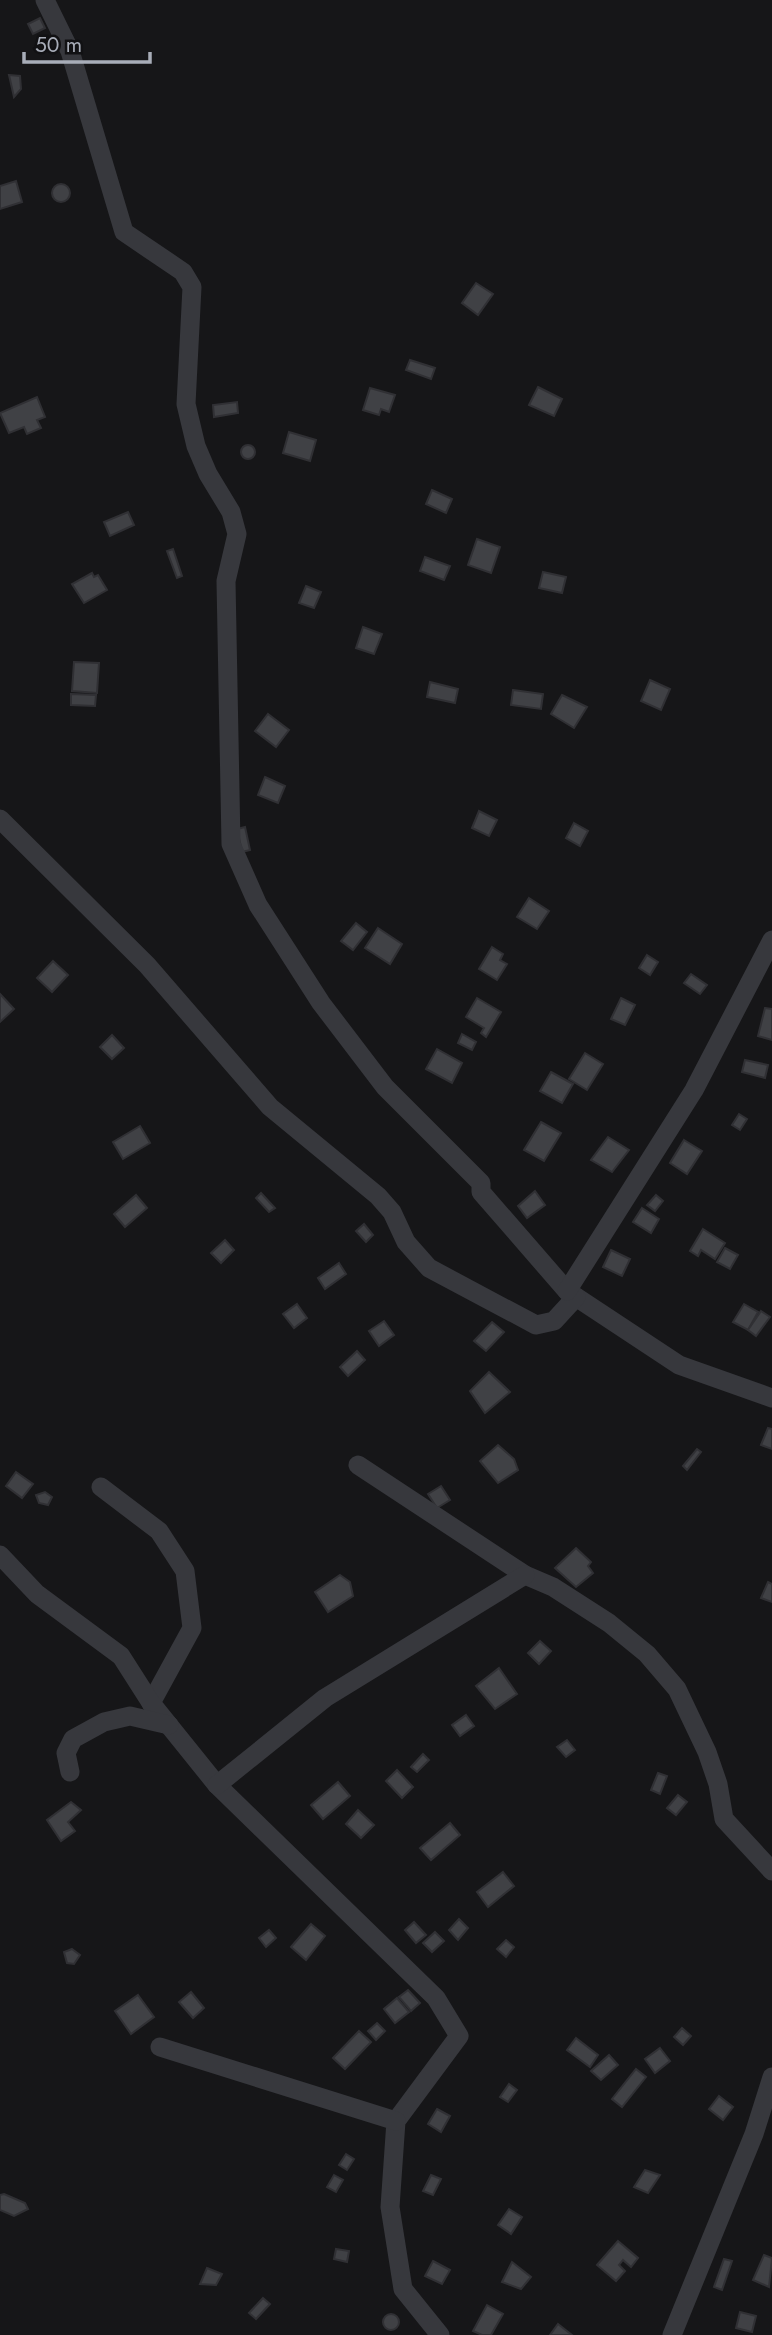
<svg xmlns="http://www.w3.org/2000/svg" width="772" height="2335" viewBox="0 0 772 2335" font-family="Jost,sans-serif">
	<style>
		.building { fill: #404145; stroke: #303034; stroke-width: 2 }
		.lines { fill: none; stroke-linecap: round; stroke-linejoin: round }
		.street { stroke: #37383d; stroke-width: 19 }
	</style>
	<rect width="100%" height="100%" fill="#161618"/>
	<g class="building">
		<polygon points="40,18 45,28 33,34 28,24"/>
		<polygon points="9,75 20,76 21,89 14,97"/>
		<polygon points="16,181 22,202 0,209 0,186"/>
		<circle cx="61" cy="193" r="9"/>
		<polygon points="476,283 493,294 478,315 462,303"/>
		<polygon points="410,360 435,368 431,379 406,370"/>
		<polygon points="538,387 562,399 554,416 529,405"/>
		<polygon points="370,388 395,395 389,412 381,409 379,415 363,410"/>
		<polygon points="37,397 45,417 37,420 41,428 27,434 24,427 9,433 0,413"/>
		<polygon points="237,402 238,413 214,417 213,405"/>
		<polygon points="289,432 316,440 310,461 283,453"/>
		<circle cx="248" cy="452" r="7"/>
		<polygon points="432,490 452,499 446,513 426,504"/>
		<polygon points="128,512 134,525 110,536 104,522"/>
		<polygon points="477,539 500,547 491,573 468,565"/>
		<polygon points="173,549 182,576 177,578 167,551"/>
		<polygon points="425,557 450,566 444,580 420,571"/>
		<polygon points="543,572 566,577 562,593 539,588"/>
		<polygon points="92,573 94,577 98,575 107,590 84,603 72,584"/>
		<polygon points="306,586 321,592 314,608 299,603"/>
		<polygon points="363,627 382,634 374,654 356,648"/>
		<polygon points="74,662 99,663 97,693 72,691"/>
		<polygon points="650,680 670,689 661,710 641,701"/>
		<polygon points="430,682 458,689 455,703 427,697"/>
		<polygon points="513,690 543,694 541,709 511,705"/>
		<polygon points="71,694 96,695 95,706 71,705"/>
		<polygon points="562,695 587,707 574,728 551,714"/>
		<polygon points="268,714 289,730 276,747 255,731"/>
		<polygon points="265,777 285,786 278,803 258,795"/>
		<polygon points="479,811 497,820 489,836 472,828"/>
		<polygon points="574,823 588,831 580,846 566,838"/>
		<polygon points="245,827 250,850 242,852 237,829"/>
		<polygon points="529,898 549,911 537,929 517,917"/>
		<polygon points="356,923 367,932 353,950 341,941"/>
		<polygon points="378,928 402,944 390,964 365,948"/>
		<polygon points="492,947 503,954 500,960 507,964 497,980 479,969"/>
		<polygon points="647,955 658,962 650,975 639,968"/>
		<polygon points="53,961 68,975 52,992 37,978"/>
		<polygon points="691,974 707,985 700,994 684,983"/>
		<polygon points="0,994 14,1009 0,1022"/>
		<polygon points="477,998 501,1012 486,1037 481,1033 484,1028 466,1017"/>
		<polygon points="621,998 635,1005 625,1025 611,1019"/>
		<polygon points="765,1008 772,1009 772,1040 758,1036"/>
		<polygon points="462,1034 476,1042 472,1050 458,1043"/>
		<polygon points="112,1035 124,1048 112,1059 100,1047"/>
		<polygon points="437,1049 462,1063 452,1083 426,1069"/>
		<polygon points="585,1053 603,1064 587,1090 569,1079"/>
		<polygon points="745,1060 768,1065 765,1078 742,1072"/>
		<polygon points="551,1072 573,1084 562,1103 540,1091"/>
		<polygon points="739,1114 747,1119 740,1130 732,1125"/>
		<polygon points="541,1122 561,1133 544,1161 524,1150"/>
		<polygon points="140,1126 150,1143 123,1159 113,1142"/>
		<polygon points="608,1137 629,1150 612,1172 591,1160"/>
		<polygon points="684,1140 702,1151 687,1174 670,1163"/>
		<polygon points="535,1191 545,1205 527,1218 518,1206"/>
		<polygon points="261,1193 275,1208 269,1212 256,1198"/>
		<polygon points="136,1195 147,1208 125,1227 114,1214"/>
		<polygon points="656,1195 663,1201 655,1211 647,1205"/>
		<polygon points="642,1208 659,1219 651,1233 633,1222"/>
		<polygon points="364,1224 373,1235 366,1242 356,1231"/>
		<polygon points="703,1229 725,1243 715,1259 701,1250 698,1256 690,1251"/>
		<polygon points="225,1240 234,1250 221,1263 211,1253"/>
		<polygon points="725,1248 738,1255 730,1269 717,1262"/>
		<polygon points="611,1250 630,1259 622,1276 603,1267"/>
		<polygon points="339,1263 346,1274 325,1289 318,1278"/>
		<polygon points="297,1304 307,1318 294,1328 283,1314"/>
		<polygon points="744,1304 758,1312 748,1330 733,1322"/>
		<polygon points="761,1311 770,1317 756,1336 748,1330"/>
		<polygon points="384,1321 394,1335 379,1346 369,1331"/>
		<polygon points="492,1322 504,1332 486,1351 474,1341"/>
		<polygon points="357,1351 365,1360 348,1376 340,1367"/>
		<polygon points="489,1372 510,1392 485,1413 470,1391"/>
		<polygon points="768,1428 772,1429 772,1449 761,1445"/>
		<polygon points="498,1445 514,1459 518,1470 498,1483 480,1461"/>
		<polygon points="697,1449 701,1452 687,1470 683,1466"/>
		<polygon points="16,1472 33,1484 22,1498 6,1486"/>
		<polygon points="441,1486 450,1500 437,1508 428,1494"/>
		<polygon points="45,1492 52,1497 48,1505 39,1503 36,1495"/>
		<polygon points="576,1548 591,1562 588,1566 593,1573 576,1587 555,1568"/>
		<polygon points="340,1575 350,1582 353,1596 328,1612 315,1592"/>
		<polygon points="768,1582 772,1584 772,1602 761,1598"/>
		<polygon points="540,1641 551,1651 539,1664 528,1653"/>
		<polygon points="499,1668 517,1694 495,1709 476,1686"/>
		<polygon points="466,1715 474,1726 460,1736 452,1725"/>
		<polygon points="567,1740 575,1750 566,1757 557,1747"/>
		<polygon points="423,1754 429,1760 417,1772 411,1767"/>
		<polygon points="397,1770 413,1787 402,1798 386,1781"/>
		<polygon points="658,1773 667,1776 660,1794 651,1790"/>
		<polygon points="338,1782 350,1796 323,1819 311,1805"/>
		<polygon points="678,1795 687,1802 676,1815 667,1808"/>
		<polygon points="71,1802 81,1810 68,1822 75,1831 61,1841 47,1820"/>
		<polygon points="358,1810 374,1825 361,1838 346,1824"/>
		<polygon points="450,1823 460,1835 431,1860 420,1848"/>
		<polygon points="503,1872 514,1886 488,1907 477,1892"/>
		<polygon points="459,1919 468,1928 458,1940 449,1930"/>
		<polygon points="414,1922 426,1935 416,1943 405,1930"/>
		<polygon points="311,1924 325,1936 306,1960 291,1947"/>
		<polygon points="269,1930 276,1938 266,1947 259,1938"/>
		<polygon points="435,1932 444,1941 432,1952 423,1943"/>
		<polygon points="506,1940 514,1947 506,1957 497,1949"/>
		<polygon points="72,1949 80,1955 74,1964 67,1963 64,1952"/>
		<polygon points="408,1990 420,2003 411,2011 399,1997"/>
		<polygon points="191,1992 204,2008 193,2018 179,2002"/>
		<polygon points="138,1995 154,2017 131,2034 115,2011"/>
		<polygon points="397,1998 409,2012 395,2023 384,2009"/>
		<polygon points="377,2023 385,2031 376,2040 368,2031"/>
		<polygon points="682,2028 691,2036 683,2045 674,2037"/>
		<polygon points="359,2031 371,2042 345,2069 333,2058"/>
		<polygon points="576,2038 598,2055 590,2067 567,2050"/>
		<polygon points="660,2048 670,2061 655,2073 645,2059"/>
		<polygon points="609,2055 618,2065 601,2080 591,2071"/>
		<polygon points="636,2069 646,2077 622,2107 612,2099"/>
		<polygon points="509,2084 517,2090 508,2102 500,2097"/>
		<polygon points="719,2096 733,2107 723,2120 709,2109"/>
		<polygon points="437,2109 450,2116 441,2132 428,2124"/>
		<polygon points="346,2154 354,2159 347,2170 339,2165"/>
		<polygon points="645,2170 660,2175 648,2193 634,2187"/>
		<polygon points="334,2175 343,2180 336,2192 327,2187"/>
		<polygon points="431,2175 441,2179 433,2195 423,2191"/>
		<polygon points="4,2194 25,2203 28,2209 14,2216 0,2210 0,2195"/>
		<polygon points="509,2209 522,2217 511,2234 498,2225"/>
		<polygon points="618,2241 638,2258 631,2267 623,2260 619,2265 625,2271 616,2281 597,2265"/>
		<polygon points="336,2249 349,2251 347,2262 334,2259"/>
		<polygon points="764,2255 772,2258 769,2287 753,2280"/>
		<polygon points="724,2259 732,2261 722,2290 714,2287"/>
		<polygon points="433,2261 450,2270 442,2284 425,2276"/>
		<polygon points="512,2262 531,2277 521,2289 502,2282"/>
		<polygon points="207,2268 222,2274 216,2285 200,2284"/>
		<polygon points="263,2298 270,2304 256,2319 249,2313"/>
		<polygon points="487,2305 503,2314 491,2335 482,2335 473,2331"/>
		<polygon points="740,2312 756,2316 752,2332 736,2328"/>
		<circle cx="391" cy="2322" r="8"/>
		<polygon points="558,2324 572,2335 550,2335"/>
	</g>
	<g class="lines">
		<g class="street">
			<polyline points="45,0 70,51 124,232 183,272 192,287 186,404 196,446 208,474 231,512 237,534 226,581 231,844 258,905 321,1003 385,1087 481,1183 481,1192 567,1291 679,1365 772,1398"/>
			<polyline points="0,819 147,965 270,1107 378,1196 392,1212 406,1242 429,1268 536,1325 554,1321 576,1297"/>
			<polyline points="567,1291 694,1090 772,940"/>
			<polyline points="358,1465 525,1575 553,1587 609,1623 647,1654 677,1689 707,1752 718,1784 724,1819 772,1871"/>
			<polyline points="101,1487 159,1531 185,1571 192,1628 151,1703"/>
			<polyline points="0,1555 37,1594 121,1656 151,1703 217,1785 436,1998 459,2036 396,2121 390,2207 403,2289 440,2335"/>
			<polyline points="70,1772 66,1753 73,1739 104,1722 130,1716 169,1725"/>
			<polyline points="217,1785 325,1698 525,1575"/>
			<polyline points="160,2047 396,2121"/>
			<polyline points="672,2335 754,2134 772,2077"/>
		</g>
	</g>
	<path d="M24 52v10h126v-10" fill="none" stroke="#a8adb8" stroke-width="3.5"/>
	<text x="35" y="52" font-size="21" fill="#a8adb8" stroke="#111113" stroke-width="5" paint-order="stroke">50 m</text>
</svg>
